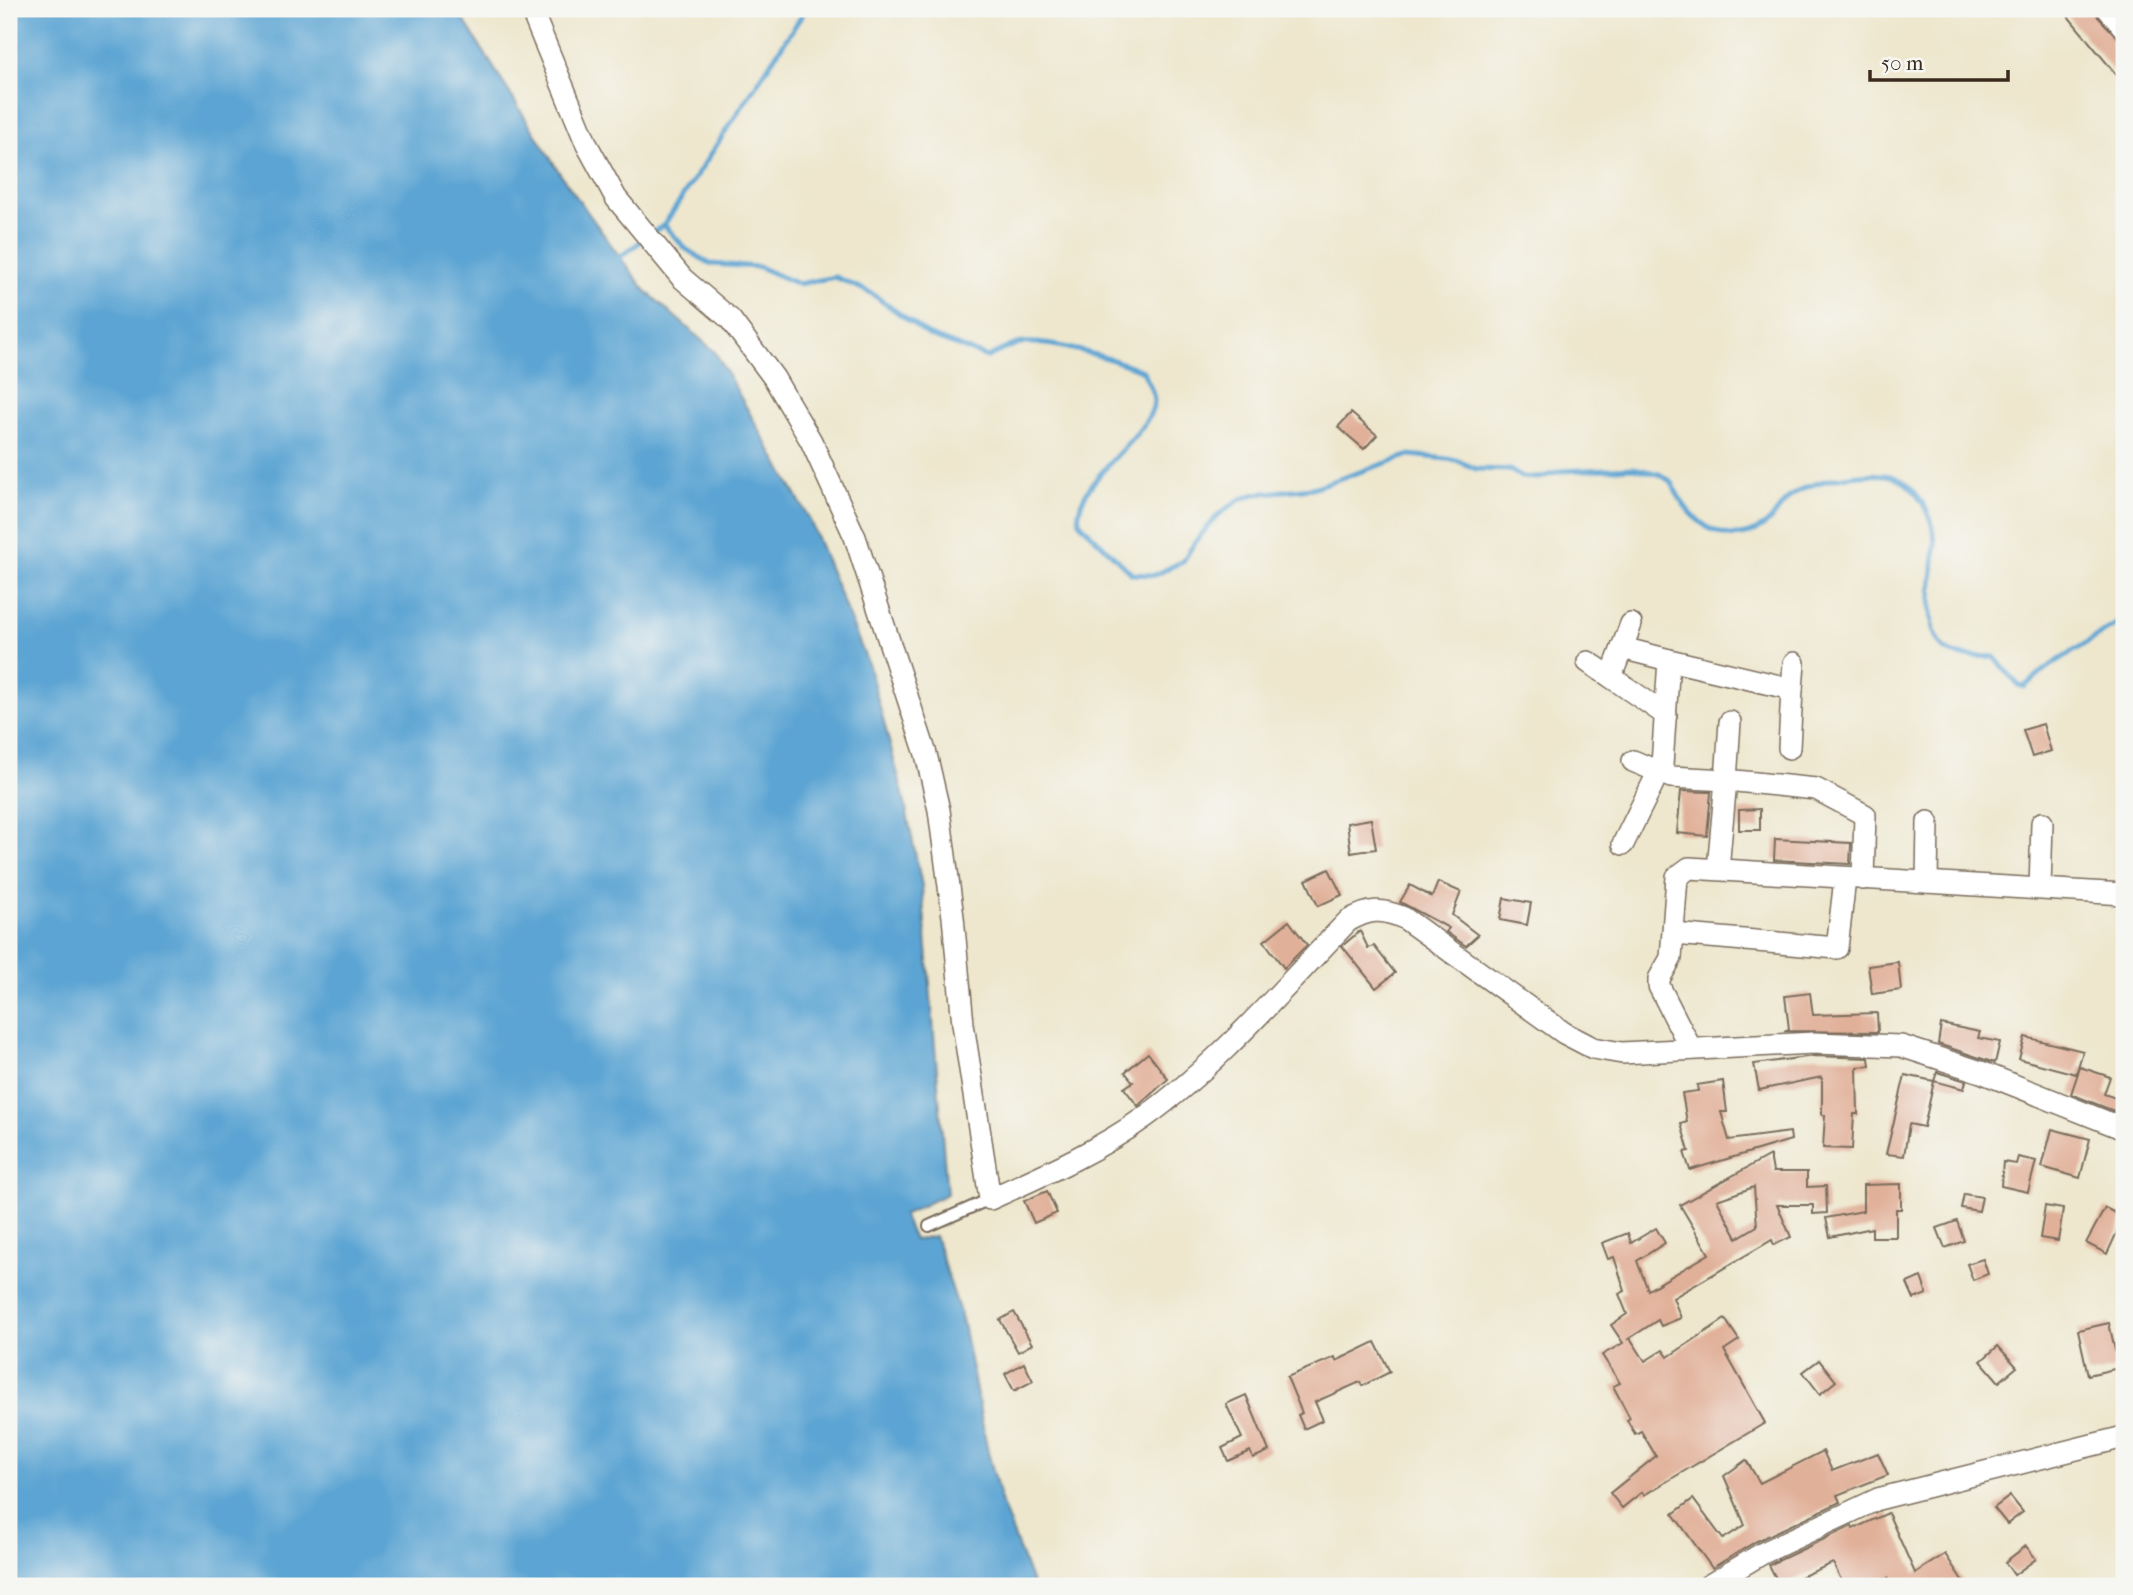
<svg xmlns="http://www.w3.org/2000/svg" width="2133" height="1595" viewBox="0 0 2133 1595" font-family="'IM FELL French Canon',serif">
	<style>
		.water { fill: #5ca4d3; stroke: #4c6778; stroke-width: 2 }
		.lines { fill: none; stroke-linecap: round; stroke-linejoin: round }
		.stream { stroke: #5ca4d3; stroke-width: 5 }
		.building { fill: #e1b099; fill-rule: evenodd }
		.lane-casing { stroke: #7a6c5c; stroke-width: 14 }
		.street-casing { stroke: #7a6c5c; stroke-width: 24 }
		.lane { stroke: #fff; stroke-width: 10 }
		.street { stroke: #fff; stroke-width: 21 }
	</style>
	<rect width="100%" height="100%" fill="#f6f6f2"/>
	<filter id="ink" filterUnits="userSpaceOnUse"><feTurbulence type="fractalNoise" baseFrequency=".0143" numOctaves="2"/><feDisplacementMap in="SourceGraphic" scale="14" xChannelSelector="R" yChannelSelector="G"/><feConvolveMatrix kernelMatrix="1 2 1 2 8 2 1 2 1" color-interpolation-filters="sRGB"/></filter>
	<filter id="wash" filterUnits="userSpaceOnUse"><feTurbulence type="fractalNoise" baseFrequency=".00686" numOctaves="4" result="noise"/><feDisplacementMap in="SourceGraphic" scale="28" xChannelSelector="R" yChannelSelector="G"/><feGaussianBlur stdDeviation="1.57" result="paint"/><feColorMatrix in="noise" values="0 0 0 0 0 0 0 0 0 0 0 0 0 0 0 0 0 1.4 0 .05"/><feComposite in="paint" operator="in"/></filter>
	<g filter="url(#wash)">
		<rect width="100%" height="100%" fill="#eee7ce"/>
		<polygon class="water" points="9,9 457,9 563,178 620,257 646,291 715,352 809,518 869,666 903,794 922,886 947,1194 903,1215 914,1240 935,1236 962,1319 988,1452 1002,1504 1033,1586 9,1586"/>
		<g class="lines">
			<g class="stream">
				<path d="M664,225L686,249L710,264L759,267L798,284L835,277L871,293L930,336L987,357C997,353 1007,347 1018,344C1043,337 1117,360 1143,371C1146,379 1154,391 1154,401C1153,434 1072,483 1079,521C1081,526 1124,565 1132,574L1155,575L1183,561L1195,542L1218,515L1239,500L1255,494L1312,488L1410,455L1456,460L1476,469L1510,470L1521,477L1540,478L1560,471L1634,468L1659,474L1672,482C1685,518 1723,551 1762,527C1775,519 1780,505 1791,496C1814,479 1858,473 1884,475C1914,477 1934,516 1935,543C1935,568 1920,633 1947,651C1958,658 1981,656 1994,657L2018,685L2024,687L2045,669L2124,619"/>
				<polyline points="652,233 664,225 806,9"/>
				<polyline points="620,257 644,239"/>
			</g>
		</g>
		<g id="blocks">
			<g class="building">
				<polygon points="2062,9 2095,9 2098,17 2124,44 2124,84"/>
				<polygon points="1351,413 1377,435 1364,449 1338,427"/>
				<polygon points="2043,724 2051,751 2032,757 2023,730"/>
				<polygon points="1681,791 1711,792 1707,836 1677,833"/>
				<polygon points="1760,809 1760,830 1739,830 1739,810"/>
				<polygon points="1371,819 1376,849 1351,853 1347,823"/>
				<polygon points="1775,839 1851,843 1850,864 1774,860"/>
				<polygon points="1329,869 1342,895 1318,906 1306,880"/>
				<polygon points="1438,882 1461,892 1452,915 1478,935 1466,946 1446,932 1449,928 1400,902 1410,885 1432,897"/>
				<polygon points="1504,898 1531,903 1527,925 1500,920"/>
				<polygon points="1289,921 1307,945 1284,968 1264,941"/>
				<polygon points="1360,931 1368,948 1374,946 1395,973 1376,988 1342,946"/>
				<polygon points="1898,962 1901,990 1872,994 1868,966"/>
				<polygon points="1810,993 1813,1015 1877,1013 1878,1032 1784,1031 1789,1029 1785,996"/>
				<polygon points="1941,1024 1980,1032 1978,1038 2000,1042 1995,1063 1938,1044"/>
				<polygon points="2025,1037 2083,1051 2076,1074 2019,1059"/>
				<polygon points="1148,1053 1168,1079 1138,1106 1124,1088 1133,1082 1125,1072"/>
				<polygon points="1814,1056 1869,1058 1870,1066 1857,1067 1858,1114 1854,1114 1852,1149 1823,1148 1825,1115 1822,1115 1822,1077 1759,1090 1754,1064"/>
				<polygon points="2080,1067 2110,1077 2104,1094 2124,1101 2124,1115 2071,1094"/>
				<polygon points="1937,1072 1966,1081 1964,1089 1934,1081"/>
				<polygon points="1905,1075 1934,1081 1924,1127 1909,1124 1904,1156 1886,1154"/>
				<polygon points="1723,1081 1727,1112 1721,1112 1729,1140 1790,1132 1791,1140 1690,1170 1684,1152 1689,1151 1681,1124 1687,1122 1682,1093 1698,1091 1697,1085"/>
				<polygon points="2052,1129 2090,1139 2080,1178 2042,1167"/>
				<path d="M1770,1155L1773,1172H1807V1187L1826,1186L1827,1213L1813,1214V1205H1777L1791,1237L1774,1245L1772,1240L1673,1298L1681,1318L1661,1326L1658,1320L1627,1340L1630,1338L1645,1361L1663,1350L1668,1357L1725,1319L1739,1340L1724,1350L1765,1423L1666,1482L1644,1495L1642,1492L1622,1508L1610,1493L1656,1456L1641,1431L1635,1434L1627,1420L1630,1418L1613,1386L1620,1383L1602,1355L1623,1343L1611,1325L1627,1314L1619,1294L1625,1291L1614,1257L1608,1259L1602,1243L1628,1233L1631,1243L1656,1228L1665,1243L1637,1261L1648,1290L1709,1254L1680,1205ZM1754,1187L1757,1226L1737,1238L1717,1200Z"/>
				<polygon points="2018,1157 2036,1161 2028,1192 2001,1186 2003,1162 2016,1164"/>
				<polygon points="1901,1184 1901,1209 1896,1209 1896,1237 1872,1237 1872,1228 1830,1237 1826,1218 1863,1211 1863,1185"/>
				<polygon points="1047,1191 1057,1213 1034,1223 1024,1201"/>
				<polygon points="1964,1194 1982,1197 1979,1211 1961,1208"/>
				<polygon points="2045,1206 2063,1209 2058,1241 2040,1238"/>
				<polygon points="2105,1208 2124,1217 2107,1254 2086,1243"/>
				<polygon points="1957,1221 1964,1241 1945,1248 1937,1228"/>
				<polygon points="1983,1259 1988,1274 1973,1280 1967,1264"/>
				<polygon points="1921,1277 1927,1294 1914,1299 1907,1283"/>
				<polygon points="1014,1312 1032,1344 1018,1352 1000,1320"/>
				<polygon points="2109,1323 2119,1368 2088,1375 2078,1330"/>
				<polygon points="1375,1342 1390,1372 1362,1386 1360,1382 1315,1402 1323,1420 1304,1429 1298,1415 1302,1413 1287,1377 1335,1357 1336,1361"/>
				<polygon points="1998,1346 2017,1367 1999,1382 1981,1361"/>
				<polygon points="1819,1360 1836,1381 1820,1394 1803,1372"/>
				<polygon points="1024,1363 1033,1381 1014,1391 1005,1374"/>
				<polygon points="1246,1395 1269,1451 1253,1458 1250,1451 1228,1461 1222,1448 1242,1438 1226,1404"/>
				<polygon points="1823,1451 1832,1471 1878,1453 1888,1475 1837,1495 1840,1502 1757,1541 1712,1568 1673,1514 1693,1499 1723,1539 1745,1525 1724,1476 1746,1460 1760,1483"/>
				<polygon points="2010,1496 2023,1512 2007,1524 1994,1508"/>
				<polygon points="1888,1513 1915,1573 1945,1554 1966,1586 1892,1586 1888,1578 1872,1586 1844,1586 1833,1563 1780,1586 1769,1565 1852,1526 1853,1529"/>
				<polygon points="2026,1546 2036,1559 2014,1575 2005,1562"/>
			</g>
		</g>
	</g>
	<g filter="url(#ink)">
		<use href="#blocks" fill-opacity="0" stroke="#7a6c5c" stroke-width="2"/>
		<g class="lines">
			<g class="lane-casing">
				<polyline id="lane" points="929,1226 990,1199"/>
			</g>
			<g class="street-casing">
				<g id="street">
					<path d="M531,9L587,145L616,198L682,278L730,319L774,378L811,441L855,537L926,754L939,810L953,917L963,1024L990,1199C1043,1175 1098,1151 1145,1117C1221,1062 1283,988 1348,921C1369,909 1381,908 1404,918L1564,1033L1593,1048L1622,1053L1814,1043L1901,1046L1981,1072L2124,1129"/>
					<polyline points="2108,9 2124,28"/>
					<polyline points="1622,648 1631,624"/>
					<polyline points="1588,662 1611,677"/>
					<polyline points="1792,689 1794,663"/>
					<polyline points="1666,715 1611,677 1622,648 1669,660"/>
					<polyline points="1730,722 1726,780 1816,789 1865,815 1863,879"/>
					<polyline points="1633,761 1671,777 1726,780 1718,869"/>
					<polyline points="1623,844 1662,765 1669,660 1792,689 1789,748"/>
					<polyline points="1927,882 1928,822"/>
					<polyline points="2040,888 2042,823"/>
					<polyline points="1674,934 1837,948 1845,879"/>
					<polyline points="1691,1049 1659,986 1659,979 1671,958 1677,877 1689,868 2124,894"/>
					<polyline points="1708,1586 1763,1553 1878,1499 2124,1437"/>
				</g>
			</g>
			<use href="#lane" class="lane"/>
			<use href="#street" class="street"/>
		</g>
	</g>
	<rect width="2133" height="1595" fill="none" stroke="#f6f6f2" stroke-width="35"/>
	<path d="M1870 70v10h138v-10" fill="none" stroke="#3b2a1e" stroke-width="3.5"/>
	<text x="1881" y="70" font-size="21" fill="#3b2a1e" stroke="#f6f6f2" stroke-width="5" paint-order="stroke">50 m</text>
</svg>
